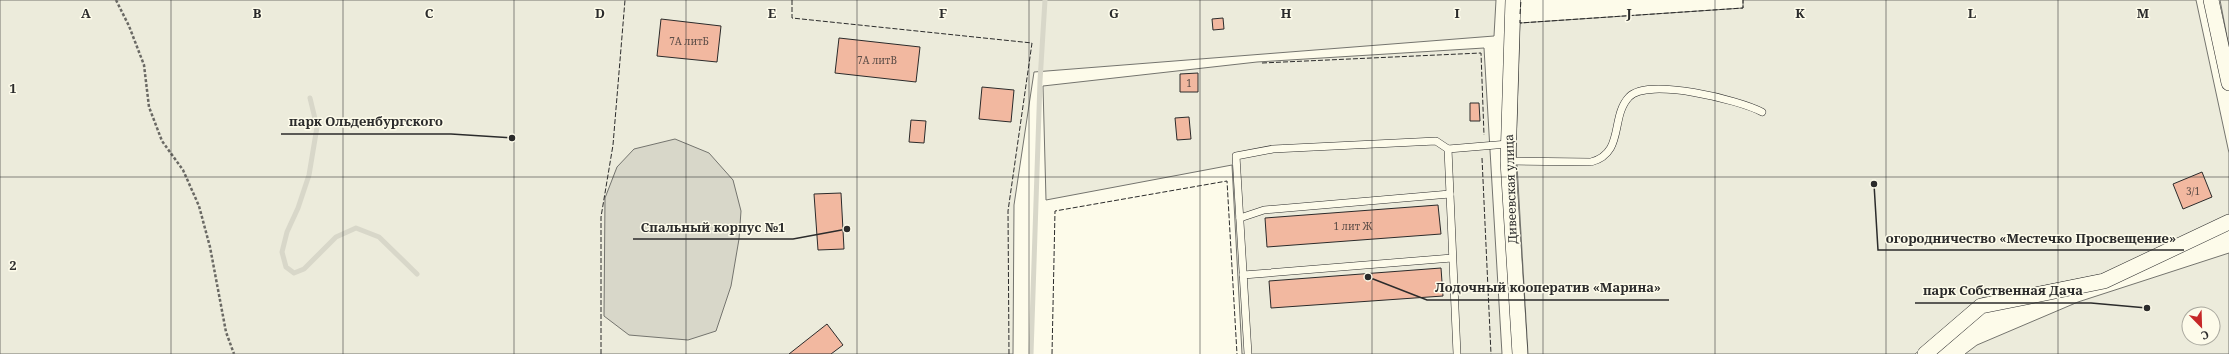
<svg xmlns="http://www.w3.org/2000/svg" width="2229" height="354" viewBox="0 0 2229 354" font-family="'Noto Serif',serif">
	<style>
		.green { fill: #ecebdb; stroke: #74746e; fill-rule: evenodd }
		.water { fill: #d8d7c9; stroke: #74746e }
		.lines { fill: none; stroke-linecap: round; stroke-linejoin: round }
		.stream { stroke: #d8d7c9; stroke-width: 5 }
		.building { fill: #f2b8a0; stroke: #2b2b2b }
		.lane-casing { stroke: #2b2b2b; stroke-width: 8 }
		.street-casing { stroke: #2b2b2b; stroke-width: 16 }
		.path { stroke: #6a6964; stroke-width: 2.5; stroke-dasharray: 3 2; stroke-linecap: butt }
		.lane { stroke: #fdfbea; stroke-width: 7 }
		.street { stroke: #fdfbea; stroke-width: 15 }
		.fence { stroke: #2b2b2b; stroke-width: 1; stroke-dasharray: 5 2; stroke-linecap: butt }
		.grid { fill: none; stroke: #2b2b2b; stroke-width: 1; stroke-opacity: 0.55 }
		.labels { text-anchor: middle; stroke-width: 3; stroke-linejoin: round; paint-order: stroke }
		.number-label { font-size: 10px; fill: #5d4e48 }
		.street-label { font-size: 12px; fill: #2b2b2b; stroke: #fdfbea }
		.grid-label { font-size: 13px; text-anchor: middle; font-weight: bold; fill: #2b2b2b; stroke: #fdfbea; stroke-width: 3; stroke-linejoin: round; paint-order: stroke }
		.leader { fill: none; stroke: #2b2b2b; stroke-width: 1.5 }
		.callout-dot { fill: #2b2b2b; stroke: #fdfbea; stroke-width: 1.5 }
		.callout-label { font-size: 13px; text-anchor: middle; font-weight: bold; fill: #2b2b2b; stroke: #fdfbea; stroke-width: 3; stroke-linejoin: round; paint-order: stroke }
	</style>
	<rect width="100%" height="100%" fill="#fdfbea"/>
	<g class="green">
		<polygon points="0,0 1496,0 1494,36 1034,72 1014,205 1013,354 0,354"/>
		<polygon points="1743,0 2196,0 2229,153 2229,216 2103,274 1982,298 1915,354 1528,354 1516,148 1520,23 1743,8"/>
		<polygon points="2220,0 2229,0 2229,47"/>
		<polygon points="1484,48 1502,354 1242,354 1232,165 1046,200 1043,86 1257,62"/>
		<path d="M2229,253V354H1965L1977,345L2078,302ZM2189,314H2213V338H2189Z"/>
	</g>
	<polygon class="water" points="675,139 709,153 733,180 741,211 739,239 731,286 716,331 688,340 629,335 604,316 605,198 617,167 634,149"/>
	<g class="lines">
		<g class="stream">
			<polyline points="310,98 317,127 309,175 298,208 287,232 282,252 286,267 294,273 304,269 336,237 356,228 379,237 417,274"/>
			<polyline points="1031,354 1040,81 1045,0"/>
		</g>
	</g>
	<g class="building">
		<polygon points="1223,18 1224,29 1213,30 1212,19"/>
		<polygon points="661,19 721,26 717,62 657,56"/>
		<polygon points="839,38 920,47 916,82 835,73"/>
		<polygon points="1198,73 1198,92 1180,92 1180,74"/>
		<polygon points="982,87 1014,90 1011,122 979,119"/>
		<polygon points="1470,103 1479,103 1480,121 1470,121"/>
		<polygon points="1189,117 1191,139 1177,140 1175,118"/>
		<polygon points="911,120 926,121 924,143 909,142"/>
		<polygon points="2202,172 2212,197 2183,209 2173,184"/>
		<polygon points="841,193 844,249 818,250 814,194"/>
		<polygon points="1438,205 1441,234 1267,247 1265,218"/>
		<polygon points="1441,268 1443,296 1271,308 1269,281"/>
		<polygon points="827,324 843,345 831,354 789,354"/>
	</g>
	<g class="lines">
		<g class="lane-casing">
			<g id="lane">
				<path d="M1508,161L1591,162C1625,153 1610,117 1629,97C1647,77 1740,100 1762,112"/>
				<polyline points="1240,218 1264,210 1450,194"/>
				<polyline points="1243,275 1452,258"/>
				<polyline points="1248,354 1236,156 1273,149 1436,141 1448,149"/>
				<polyline points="1457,354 1448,149 1508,144"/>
			</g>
		</g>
		<g class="street-casing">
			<g id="street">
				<polyline points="1513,0 1508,161 1520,354"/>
				<polyline points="2211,0 2229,83"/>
				<polyline points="1925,354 1981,306 2104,281 2229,222"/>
			</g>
		</g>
		<polyline class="path" points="116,0 129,26 144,65 149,107 162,141 183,170 199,206 210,247 226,332 234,354"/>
		<use href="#lane" class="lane"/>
		<use href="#street" class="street"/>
		<g class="fence">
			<polyline points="792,0 792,18 1032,43 1008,211 1009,354"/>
			<polyline points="1520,14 1521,0"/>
			<polyline points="1520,20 1520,23 1743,8 1743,0"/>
			<polyline points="1262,63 1481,53 1484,135"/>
			<polyline points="1482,158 1491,354"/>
			<polyline points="601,354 601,217 613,145 625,0"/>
			<polyline points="1052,354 1055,211 1227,181 1237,354"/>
		</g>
	</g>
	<path class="grid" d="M171,0V354M343,0V354M514,0V354M686,0V354M857,0V354M1029,0V354M1200,0V354M1372,0V354M1543,0V354M1715,0V354M1886,0V354M2058,0V354M0,177H2229"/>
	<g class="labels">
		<g class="number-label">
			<text x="689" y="45">7А литБ</text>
			<text x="877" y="64">7А литВ</text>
			<text x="1189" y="87">1</text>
			<text x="2193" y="195">3/1</text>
			<text x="1353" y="230">1 лит Ж</text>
		</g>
		<g class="street-label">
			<text transform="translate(1511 189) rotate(-92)" y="4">Дивеевская улица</text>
		</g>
	</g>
	<g class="grid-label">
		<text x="86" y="18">A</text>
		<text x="257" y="18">B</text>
		<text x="429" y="18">C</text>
		<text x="600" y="18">D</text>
		<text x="772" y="18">E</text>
		<text x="943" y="18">F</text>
		<text x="1114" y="18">G</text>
		<text x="1286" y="18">H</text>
		<text x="1457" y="18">I</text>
		<text x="1629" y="18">J</text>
		<text x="1800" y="18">K</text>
		<text x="1972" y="18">L</text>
		<text x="2143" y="18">M</text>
		<text x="13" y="93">1</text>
		<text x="13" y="270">2</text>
	</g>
	<path class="leader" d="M512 138L451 134H281M847 229L793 239H633M1874 184L1878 250H2184M1368 277L1427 300H1669M2147 308L2091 303H1915"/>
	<g class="callout-dot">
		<circle cx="512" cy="138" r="4"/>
		<circle cx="847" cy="229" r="4"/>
		<circle cx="1874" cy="184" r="4"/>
		<circle cx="1368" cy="277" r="4"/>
		<circle cx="2147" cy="308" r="4"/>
	</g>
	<g class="callout-label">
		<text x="366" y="126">парк Ольденбургского</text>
		<text x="713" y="232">Спальный корпус №1</text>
		<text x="2031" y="243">огородничество «Местечко Просвещение»</text>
		<text x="1548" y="292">Лодочный кооператив «Марина»</text>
		<text x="2003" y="295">парк Собственная Дача</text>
	</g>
	<g transform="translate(2201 326) rotate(157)"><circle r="19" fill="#fdfbea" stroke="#a9a89e"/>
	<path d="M0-3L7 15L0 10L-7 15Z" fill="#c62828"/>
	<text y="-6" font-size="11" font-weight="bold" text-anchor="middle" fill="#2b2b2b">С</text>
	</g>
</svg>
